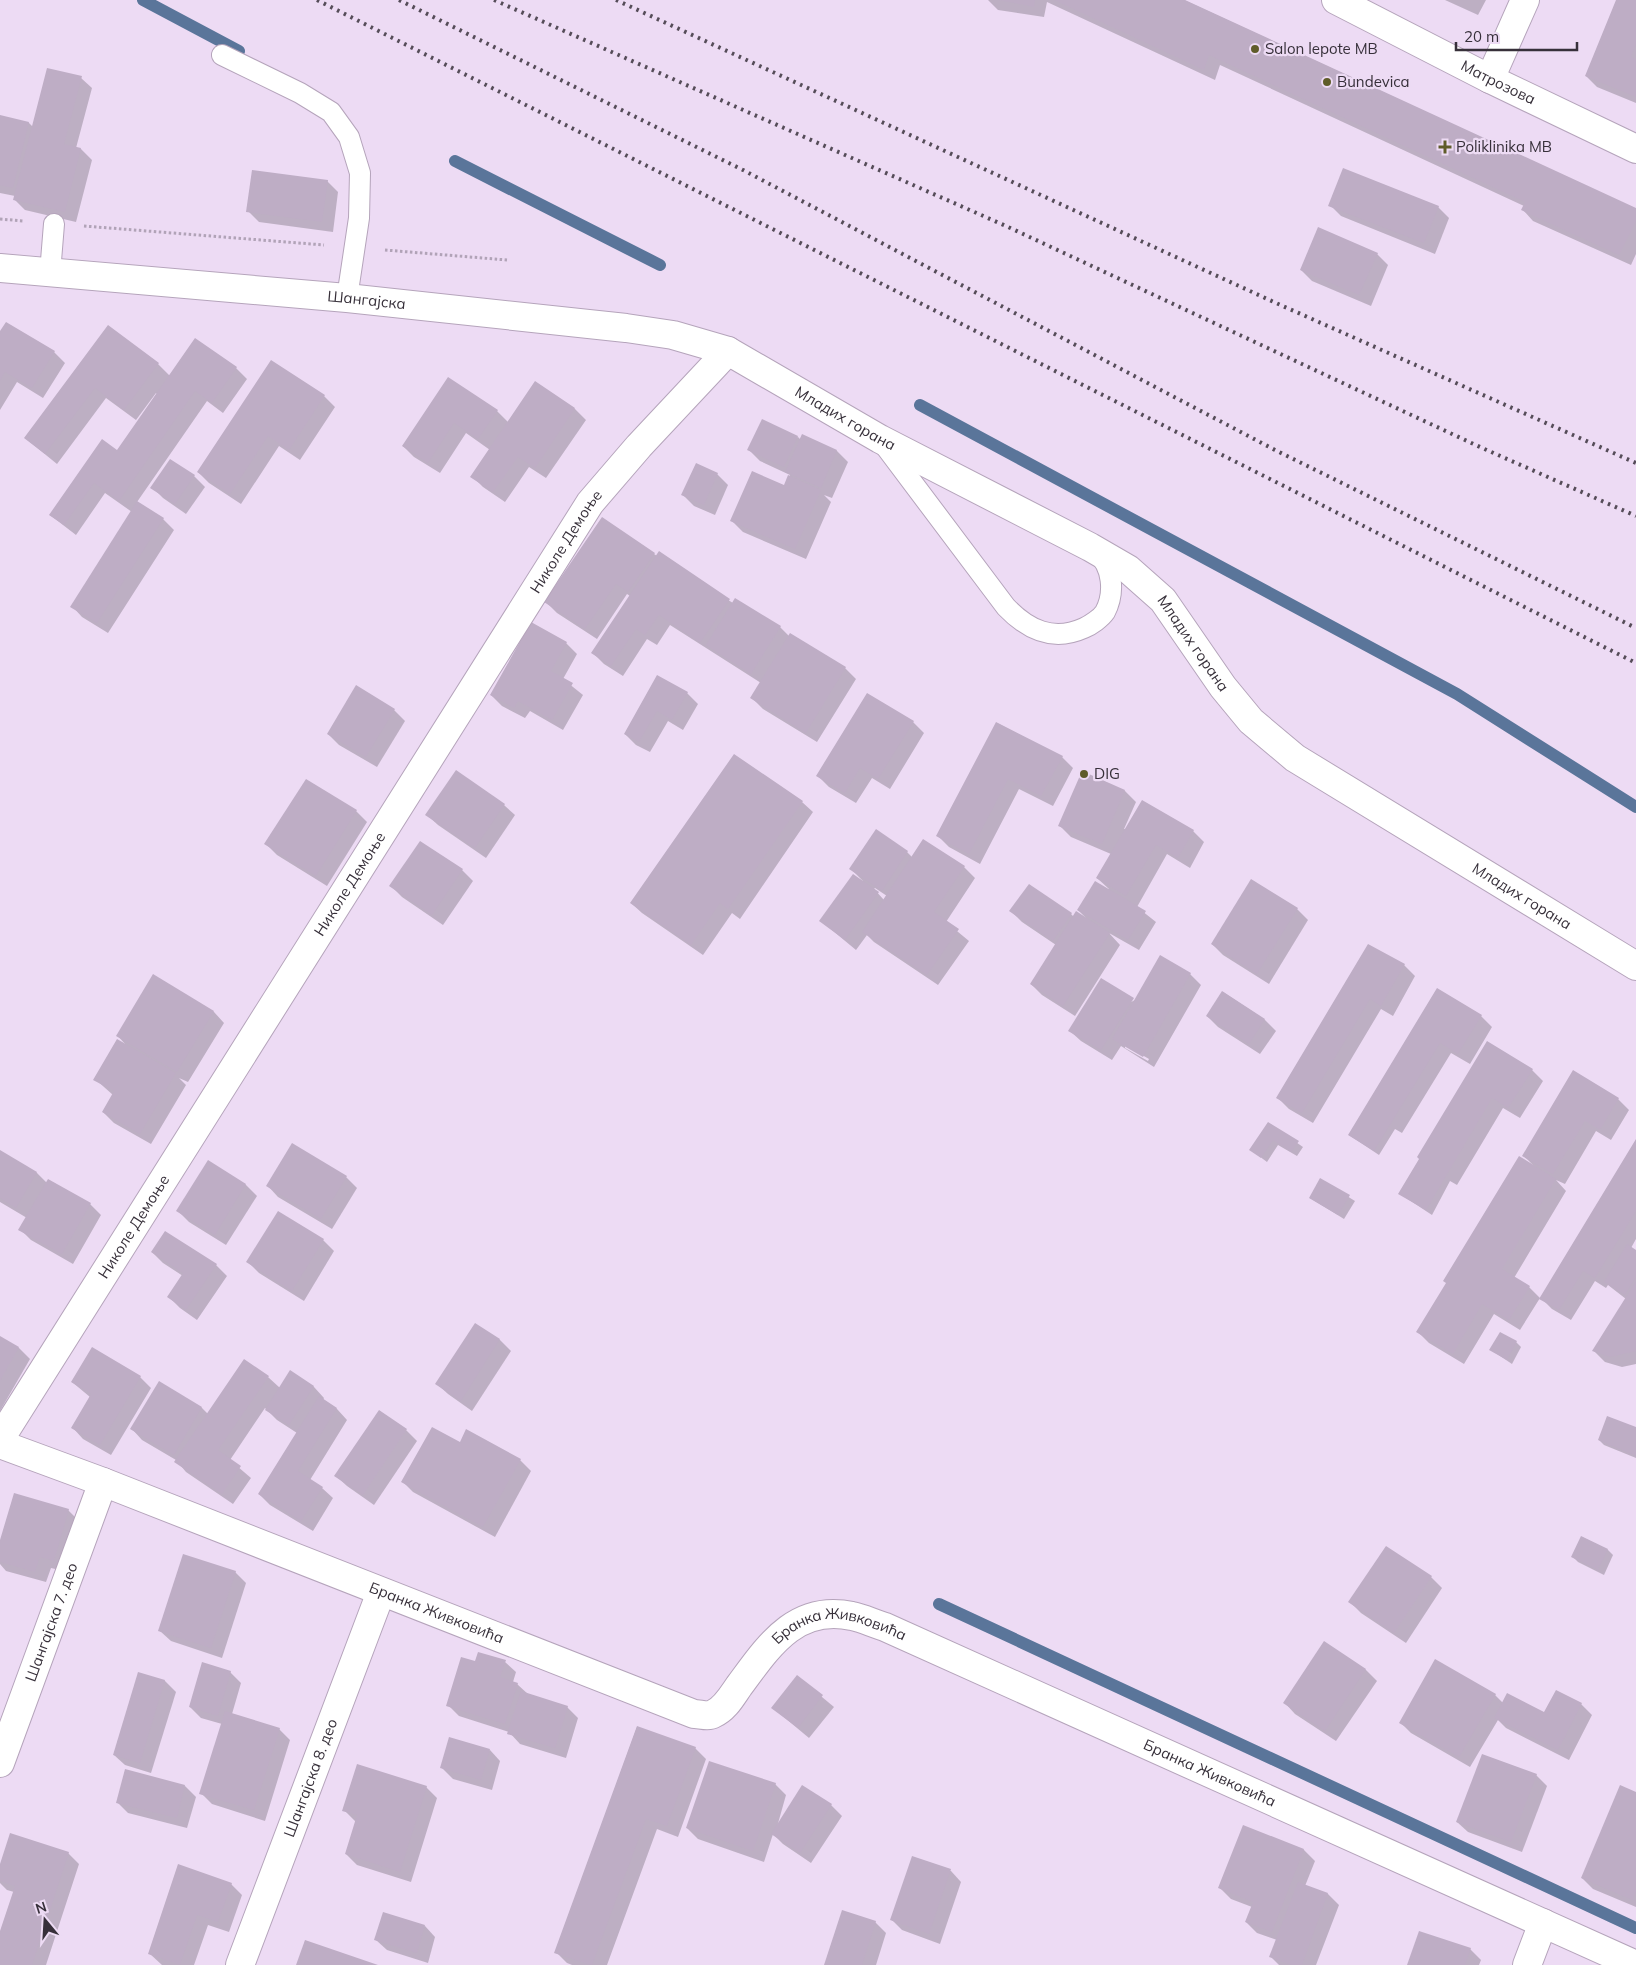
<svg xmlns="http://www.w3.org/2000/svg" width="1636" height="1965" viewBox="0 0 1636 1965" font-family="Mulish,sans-serif">
	<style>
		.shadow { fill: #0003; fill-rule: evenodd }
		.lines { fill: none; stroke-linecap: round; stroke-linejoin: round }
		.stream { stroke: #5a759a; stroke-width: 12 }
		.building { fill: #beadc5 }
		.service-casing { stroke: #b5a4bb; stroke-width: 22 }
		.minor-casing { stroke: #b5a4bb; stroke-width: 30 }
		.tertiary-casing { stroke: #b5a4bb; stroke-width: 30 }
		.path { stroke: #b1a3b7; stroke-width: 3; stroke-dasharray: 2.5 2.5; stroke-linecap: butt }
		.service { stroke: #fff; stroke-width: 20 }
		.minor { stroke: #fff; stroke-width: 28 }
		.tertiary { stroke: #fff; stroke-width: 28 }
		.rail { stroke: #554c58; stroke-width: 4; stroke-dasharray: 2.5 5; stroke-linecap: butt }
		.poi-dot { fill: #5f5c29; stroke: #eddbf4; stroke-width: 2 }
		.labels { text-anchor: middle; stroke-width: 4.5; stroke-linejoin: round; paint-order: stroke }
		.poi-label { font-size: 15px; fill: #37303a; stroke: #eddbf4; text-anchor: start }
		.street-label { font-size: 15px; fill: #37303a; stroke: #eddbf4 }
	</style>
	<rect width="100%" height="100%" fill="#eddbf4"/>
	<g class="shadow">
		<polygon points="988,0 1184,0 1636,209 1636,254 1631,265 1533,221 1523,210 1524,206 1220,65 1215,80 1047,2 1044,17 998,10"/>
		<polygon points="1445,0 1486,0 1478,15"/>
		<polygon points="1618,0 1636,0 1636,103 1597,87 1586,76"/>
		<polygon points="81,78 92,88 76,148 81,149 92,160 76,222 25,210 14,199 15,196 0,193 0,116 29,123 33,127"/>
		<polygon points="327,181 338,192 333,232 259,222 248,211"/>
		<polygon points="1330,205 1438,207 1449,218 1435,254 1341,216"/>
		<polygon points="1377,254 1388,265 1371,306 1312,281 1301,270"/>
		<polygon points="6,323 54,352 65,363 43,398 17,382 0,410 0,334"/>
		<polygon points="108,327 158,364 170,376 236,368 247,379 223,413 207,401 137,502 163,519 174,530 108,633 82,617 72,606 132,512 105,493 76,535 50,515 118,452 158,395 156,393 136,420 106,398 57,464 25,438"/>
		<polygon points="448,379 497,411 509,423 536,383 575,409 586,420 546,478 529,467 505,502 483,487 472,476 490,450 466,433 440,473 414,457 403,446"/>
		<polygon points="324,396 335,407 300,460 279,446 241,504 209,483 198,472"/>
		<polygon points="802,435 837,451 848,462 832,498 824,495 831,502 806,559 743,532 732,521 785,486 790,475 760,461 749,450 798,437 801,440"/>
		<polygon points="717,474 728,485 715,515 694,506 683,495"/>
		<polygon points="194,476 205,487 186,514 163,498 152,487"/>
		<polygon points="602,519 657,556 733,603 780,627 790,637 791,635 845,668 856,679 817,742 763,709 752,698 761,683 670,625 657,645 647,639 623,676 604,664 593,653 630,596 627,594 597,639 557,613 546,602"/>
		<polygon points="532,624 566,643 577,654 563,679 583,695 563,730 530,711 525,718 502,706 491,695"/>
		<polygon points="658,677 687,693 698,704 683,730 668,721 650,752 636,745 625,734"/>
		<polygon points="356,687 394,710 405,721 377,767 339,745 328,734"/>
		<polygon points="913,722 924,733 890,789 872,778 856,803 829,787 818,776"/>
		<polygon points="997,723 1062,757 1073,768 1053,806 1019,789 980,864 949,847 938,836"/>
		<polygon points="1083,773 1125,791 1136,802 1124,829 1193,831 1204,842 1190,868 1167,854 1137,907 1156,922 1139,950 1109,933 1120,945 1075,1016 1042,995 1031,984 1056,945 1022,922 1011,911 1071,914 1074,917 1086,918 1078,910 1109,889 1097,878 1111,854 1071,837 1060,826"/>
		<polygon points="802,802 813,812 740,919 732,913 703,955 642,913 631,903"/>
		<polygon points="504,805 515,815 486,858 438,825 427,815"/>
		<polygon points="356,811 367,822 327,886 277,855 266,844"/>
		<polygon points="421,843 462,870 473,881 443,925 402,897 391,886"/>
		<path d="M907,852L913,858L964,867L975,878L946,922L969,941L938,985L874,942L867,935L856,950L821,921L863,881L851,869ZM875,888L887,896L884,900L874,889Z"/>
		<polygon points="1251,881 1297,909 1308,920 1269,984 1223,955 1212,944"/>
		<polygon points="1368,946 1404,965 1415,976 1393,1016 1381,1009 1313,1123 1289,1109 1278,1098"/>
		<path d="M1190,974L1201,985L1154,1067L1121,1046L1112,1060L1081,1041L1070,1031ZM1125,1045L1149,1059L1148,1061L1125,1048Z"/>
		<polygon points="153,976 214,1012 224,1023 188,1082 179,1078 186,1085 151,1144 114,1123 103,1112 113,1095 95,1079 125,1044 118,1036"/>
		<polygon points="1438,990 1481,1016 1492,1027 1470,1064 1451,1053 1402,1133 1395,1129 1379,1155 1349,1135"/>
		<polygon points="1223,992 1265,1020 1276,1031 1260,1054 1218,1027 1207,1016"/>
		<polygon points="1487,1043 1532,1070 1543,1081 1520,1118 1503,1108 1457,1185 1450,1181 1432,1215 1400,1194"/>
		<polygon points="1618,1099 1629,1110 1611,1140 1596,1131 1565,1184 1556,1180 1566,1191 1514,1278 1529,1287 1540,1298 1520,1330 1494,1314 1464,1364 1429,1343 1418,1332 1534,1166 1524,1156"/>
		<polygon points="1268,1123 1303,1147 1297,1156 1278,1145 1267,1162 1251,1150"/>
		<polygon points="1636,1141 1636,1239 1631,1248 1636,1251 1636,1364 1622,1367 1605,1362 1594,1351 1626,1299 1608,1285 1606,1288 1595,1281 1571,1320 1552,1309 1541,1298"/>
		<polygon points="0,1151 37,1173 47,1183 90,1204 101,1215 73,1264 31,1240 20,1229 27,1218 0,1202"/>
		<polygon points="209,1162 246,1185 257,1196 226,1245 189,1222 178,1211"/>
		<polygon points="346,1177 357,1188 332,1229 278,1197 268,1186"/>
		<polygon points="1321,1180 1355,1201 1344,1219 1310,1198"/>
		<polygon points="279,1213 323,1240 334,1251 304,1301 259,1273 248,1262"/>
		<polygon points="152,1252 216,1265 227,1276 197,1320 180,1308 169,1297 183,1276 163,1263"/>
		<polygon points="475,1325 500,1340 511,1351 472,1411 448,1394 437,1384"/>
		<polygon points="0,1337 19,1348 30,1359 0,1411"/>
		<polygon points="1516,1342 1521,1347 1512,1364 1491,1350"/>
		<polygon points="290,1372 314,1387 324,1398 323,1400 337,1409 347,1420 310,1480 322,1488 333,1498 313,1531 270,1505 259,1494 297,1433 277,1420 265,1408 230,1460 251,1478 233,1504 186,1472 176,1460 142,1440 132,1429 159,1383 202,1408 208,1414 268,1377 280,1388"/>
		<polygon points="140,1377 151,1388 111,1455 83,1439 73,1428 90,1397 72,1382"/>
		<polygon points="1636,1429 1636,1458 1604,1445 1599,1440"/>
		<polygon points="406,1430 417,1441 374,1505 347,1486 336,1476"/>
		<polygon points="460,1444 520,1460 531,1471 495,1537 413,1492 402,1481"/>
		<polygon points="68,1510 79,1521 64,1571 51,1568 46,1582 6,1571 0,1564 0,1545"/>
		<polygon points="1582,1537 1608,1550 1613,1555 1604,1575 1578,1562 1573,1557"/>
		<polygon points="1386,1547 1431,1577 1442,1588 1406,1643 1361,1613 1350,1602"/>
		<polygon points="235,1572 246,1583 222,1658 171,1641 160,1631"/>
		<polygon points="1325,1643 1366,1670 1377,1681 1336,1741 1295,1714 1285,1703"/>
		<polygon points="505,1662 516,1672 513,1682 517,1684 529,1695 567,1707 578,1718 566,1758 520,1744 509,1732 459,1716 448,1705 476,1663"/>
		<polygon points="230,1672 241,1683 232,1714 279,1729 290,1740 265,1821 212,1804 201,1793 222,1724 201,1718 190,1707"/>
		<polygon points="139,1674 165,1681 176,1692 151,1773 125,1765 114,1755"/>
		<polygon points="798,1677 834,1707 809,1738 773,1708"/>
		<polygon points="1495,1695 1503,1703 1545,1714 1581,1704 1592,1715 1569,1760 1506,1728 1498,1720 1470,1767 1411,1733 1400,1722"/>
		<polygon points="637,1727 695,1748 706,1759 678,1837 657,1829 607,1965 572,1965 567,1963 556,1952"/>
		<polygon points="490,1750 500,1761 492,1790 453,1779 442,1768"/>
		<polygon points="1536,1775 1547,1786 1522,1852 1468,1832 1457,1822"/>
		<polygon points="775,1784 786,1795 777,1827 831,1805 842,1816 811,1863 783,1844 773,1834 764,1862 698,1839 687,1828"/>
		<polygon points="185,1786 196,1797 187,1828 128,1813 117,1802"/>
		<polygon points="426,1787 437,1798 411,1882 357,1865 346,1854 356,1822 344,1810"/>
		<polygon points="1636,1793 1636,1907 1593,1889 1582,1878"/>
		<polygon points="1244,1827 1304,1850 1315,1861 1305,1886 1328,1894 1339,1905 1316,1965 1279,1965 1271,1957 1277,1940 1257,1933 1246,1922 1252,1907 1231,1899 1220,1888"/>
		<polygon points="68,1853 79,1864 46,1965 0,1965 0,1935 14,1892 7,1890 0,1883 0,1867"/>
		<polygon points="913,1858 951,1871 961,1882 940,1944 902,1930 891,1919"/>
		<polygon points="231,1884 242,1895 229,1932 208,1925 194,1965 162,1965 149,1953"/>
		<polygon points="875,1922 886,1933 876,1965 826,1965"/>
		<polygon points="425,1926 435,1937 428,1963 387,1950 376,1940"/>
		<polygon points="1470,1949 1481,1960 1479,1965 1409,1965"/>
	</g>
	<g class="lines">
		<g class="stream">
			<polyline points="143,0 239,51"/>
			<polyline points="455,161 660,265"/>
			<polyline points="920,405 1457,694 1636,807"/>
			<polyline points="939,1604 1636,1928"/>
		</g>
	</g>
	<g class="building">
		<polygon points="999,0 1035,0 1034,7"/>
		<polygon points="1054,0 1185,0 1636,208 1636,221 1619,255 1521,210 1525,202 1209,55 1204,70"/>
		<polygon points="1616,0 1636,0 1636,44 1631,57 1636,59 1636,97 1585,76"/>
		<polygon points="47,68 82,76 64,144 81,148 65,212 13,200"/>
		<polygon points="0,115 29,122 13,188 0,185"/>
		<polygon points="1343,168 1439,206 1424,243 1328,206"/>
		<polygon points="252,170 328,180 322,222 246,212"/>
		<polygon points="1318,227 1378,253 1359,295 1300,270"/>
		<polygon points="6,322 55,351 32,388 5,372 0,381 0,331"/>
		<polygon points="108,325 159,363 124,410 95,388 45,454 24,438"/>
		<polygon points="195,338 237,367 212,403 195,391 119,501 94,483 64,525 49,515 102,439 117,450"/>
		<polygon points="271,360 325,395 289,450 268,436 230,494 197,472"/>
		<polygon points="448,377 498,410 478,439 454,423 428,463 402,446"/>
		<polygon points="535,381 575,408 535,468 518,457 493,492 470,477"/>
		<polygon points="762,419 798,436 784,467 747,450"/>
		<polygon points="802,434 837,450 821,488 785,472"/>
		<polygon points="170,459 195,475 175,504 150,488"/>
		<polygon points="696,463 718,473 704,505 681,495"/>
		<polygon points="752,471 784,485 788,475 821,490 795,549 730,521"/>
		<polygon points="137,501 164,518 97,623 70,607"/>
		<polygon points="602,517 655,553 628,592 616,584 585,629 544,602"/>
		<polygon points="659,551 730,599 700,643 659,615 645,635 636,629 611,666 591,653"/>
		<polygon points="735,598 781,626 751,674 706,645"/>
		<polygon points="531,622 567,642 551,671 573,683 552,720 518,701 514,708 490,695"/>
		<polygon points="790,633 846,667 806,733 750,698"/>
		<polygon points="657,675 688,692 672,720 657,711 639,742 624,734"/>
		<polygon points="356,685 395,709 366,757 327,734"/>
		<polygon points="867,693 914,721 878,779 860,768 845,793 816,776"/>
		<polygon points="996,722 1063,756 1041,796 1008,779 969,854 936,836"/>
		<polygon points="734,754 803,801 728,909 720,903 691,945 630,903"/>
		<polygon points="456,770 505,804 475,848 425,815"/>
		<polygon points="1082,771 1125,790 1102,844 1058,826"/>
		<polygon points="306,779 357,810 316,876 264,844"/>
		<polygon points="1142,800 1194,830 1178,858 1156,845 1126,896 1096,878"/>
		<polygon points="876,829 908,851 882,891 849,869"/>
		<polygon points="923,839 965,866 934,912 959,929 927,975 862,932"/>
		<polygon points="420,841 463,869 432,915 389,886"/>
		<polygon points="853,874 879,892 845,940 819,921"/>
		<polygon points="1251,879 1298,908 1257,974 1211,944"/>
		<polygon points="1095,881 1146,911 1128,940 1077,910"/>
		<polygon points="1029,884 1072,913 1053,941 1009,911"/>
		<polygon points="1076,911 1110,933 1063,1006 1030,984"/>
		<polygon points="1368,944 1405,964 1381,1006 1370,999 1302,1113 1276,1098"/>
		<polygon points="1160,955 1191,973 1143,1057 1112,1039"/>
		<polygon points="153,974 214,1011 177,1072 116,1036"/>
		<polygon points="1101,978 1134,998 1101,1050 1068,1031"/>
		<polygon points="1437,988 1482,1015 1458,1054 1440,1043 1374,1151 1348,1135"/>
		<polygon points="1222,991 1265,1019 1249,1044 1206,1016"/>
		<polygon points="117,1039 176,1073 140,1134 102,1112 114,1091 93,1080"/>
		<polygon points="1487,1041 1533,1069 1508,1108 1492,1098 1426,1210 1398,1194 1419,1159 1417,1157"/>
		<polygon points="1573,1070 1619,1098 1600,1130 1585,1121 1553,1174 1522,1156"/>
		<polygon points="1268,1122 1299,1141 1291,1152 1273,1140 1261,1158 1249,1150"/>
		<polygon points="1636,1139 1636,1211 1595,1278 1583,1271 1559,1310 1539,1299"/>
		<polygon points="292,1143 347,1176 321,1219 266,1186"/>
		<polygon points="0,1150 37,1172 16,1208 0,1198"/>
		<polygon points="1519,1156 1556,1179 1502,1269 1530,1286 1509,1320 1482,1304 1453,1354 1416,1332 1446,1283 1443,1281"/>
		<polygon points="208,1160 246,1184 215,1235 176,1211"/>
		<polygon points="1320,1178 1350,1195 1338,1215 1309,1198"/>
		<polygon points="48,1179 91,1203 62,1254 18,1230"/>
		<polygon points="278,1211 324,1239 292,1291 246,1262"/>
		<polygon points="165,1231 217,1264 186,1310 167,1297 183,1273 151,1252"/>
		<polygon points="1627,1244 1636,1250 1636,1277 1625,1295 1604,1282"/>
		<polygon points="1636,1281 1636,1351 1610,1357 1592,1351"/>
		<polygon points="475,1323 500,1339 461,1401 435,1384"/>
		<polygon points="1500,1332 1517,1341 1507,1360 1489,1350"/>
		<polygon points="0,1336 19,1347 0,1381"/>
		<polygon points="92,1347 141,1376 100,1445 71,1428 91,1394 71,1382"/>
		<polygon points="244,1359 269,1376 218,1450 241,1466 222,1494 174,1462"/>
		<polygon points="290,1370 314,1386 289,1425 265,1410"/>
		<polygon points="159,1381 202,1407 174,1455 130,1429"/>
		<polygon points="319,1396 337,1408 298,1471 323,1487 301,1521 258,1494"/>
		<polygon points="379,1410 407,1429 363,1495 334,1476"/>
		<polygon points="1607,1416 1636,1427 1636,1456 1598,1440"/>
		<polygon points="432,1427 460,1442 466,1429 521,1459 483,1527 401,1482"/>
		<polygon points="14,1493 69,1509 54,1561 40,1557 35,1572 0,1562 0,1540"/>
		<polygon points="1581,1536 1608,1549 1598,1570 1571,1557"/>
		<polygon points="1386,1546 1432,1576 1394,1633 1348,1602"/>
		<polygon points="183,1554 236,1571 211,1648 158,1631"/>
		<polygon points="1324,1641 1366,1669 1325,1731 1283,1703"/>
		<polygon points="478,1652 506,1660 500,1677 518,1683 505,1724 446,1706 461,1657 475,1661"/>
		<polygon points="1435,1659 1496,1694 1459,1757 1399,1723"/>
		<polygon points="202,1662 231,1671 218,1716 189,1707"/>
		<polygon points="138,1672 165,1680 140,1763 113,1755"/>
		<polygon points="797,1675 823,1695 798,1728 771,1708"/>
		<polygon points="1556,1690 1582,1703 1558,1750 1494,1718 1507,1693 1544,1712"/>
		<polygon points="521,1691 568,1706 555,1748 507,1734"/>
		<polygon points="225,1711 280,1728 254,1810 199,1794"/>
		<polygon points="637,1726 696,1747 667,1826 646,1819 592,1965 590,1965 554,1953"/>
		<polygon points="449,1737 490,1749 481,1780 440,1768"/>
		<polygon points="1482,1754 1537,1774 1511,1842 1456,1822"/>
		<polygon points="709,1761 776,1783 753,1851 686,1828"/>
		<polygon points="357,1764 427,1786 400,1872 345,1854 357,1815 342,1811"/>
		<polygon points="125,1769 185,1785 177,1818 116,1803"/>
		<polygon points="802,1785 832,1804 800,1853 771,1834"/>
		<polygon points="1620,1785 1636,1792 1636,1892 1632,1900 1581,1878"/>
		<polygon points="1243,1825 1304,1849 1272,1932 1245,1922 1253,1902 1218,1888"/>
		<polygon points="10,1833 69,1852 32,1965 0,1965 0,1931 15,1886 0,1881 0,1864"/>
		<polygon points="912,1856 951,1869 929,1934 890,1920"/>
		<polygon points="178,1864 232,1883 218,1922 197,1915 180,1965 148,1954"/>
		<polygon points="1298,1882 1328,1893 1302,1965 1291,1965 1269,1957"/>
		<polygon points="842,1910 876,1921 862,1965 824,1965"/>
		<polygon points="383,1912 425,1925 417,1953 374,1940"/>
		<polygon points="1419,1931 1471,1948 1465,1965 1407,1965"/>
		<polygon points="305,1940 378,1965 296,1965"/>
	</g>
	<g class="lines">
		<g class="service-casing">
			<g id="service">
				<polyline points="222,55 300,93 331,112 349,137 360,173 359,218 347,298"/>
				<polyline points="50,273 54,224"/>
				<path d="M882,442L1006,607C1028,630 1053,642 1084,628C1091,625 1101,618 1105,612C1115,593 1113,566 1096,552"/>
			</g>
		</g>
		<g class="minor-casing">
			<g id="minor">
				<polyline points="1490,79 1525,0"/>
				<path id="s1" d="M0,268L347,298L626,328L673,335L728,351L880,439L1090,547L1128,569L1163,600L1223,687L1251,721L1295,758L1636,966"/>
				<path id="s2" d="M0,1439L590,503L639,446L728,351"/>
				<path id="s3" d="M0,1444L103,1482L694,1714C700,1714 708,1717 713,1714C725,1709 732,1696 739,1686C768,1647 795,1604 852,1616C863,1618 874,1624 885,1627L1636,1965"/>
				<path id="s4" d="M0,1763L103,1482"/>
				<path id="s5" d="M240,1965L381,1592"/>
				<polyline points="1527,1965 1543,1923"/>
			</g>
		</g>
		<g class="tertiary-casing">
			<g id="tertiary">
				<path id="s6" d="M1336,0L1490,79L1636,149"/>
			</g>
		</g>
		<g class="path">
			<polyline points="0,219 23,221"/>
			<polyline points="84,226 324,245"/>
			<polyline points="385,250 507,260"/>
		</g>
		<use href="#service" class="service"/>
		<use href="#minor" class="minor"/>
		<use href="#tertiary" class="tertiary"/>
		<g class="rail">
			<polyline points="317,0 1636,663"/>
			<polyline points="399,0 743,170 1275,450 1636,628"/>
			<polyline points="494,0 1006,226 1480,447 1636,516"/>
			<polyline points="616,0 1276,303 1636,463"/>
		</g>
	</g>
	<g class="poi-dot">
		<circle cx="1255" cy="49" r="5"/>
		<circle cx="1327" cy="82" r="5"/>
		<path d="M1442.5 139.5h5v5h5v5h-5v5h-5v-5h-5v-5h5z"/>
		<circle cx="1084" cy="774" r="5"/>
	</g>
	<g class="labels">
		<g class="poi-label">
			<text x="1265" y="54">Salon lepote MB</text>
			<text x="1337" y="87">Bundevica</text>
			<text x="1456" y="152">Poliklinika MB</text>
			<text x="1094" y="779">DIG</text>
		</g>
		<g class="street-label">
			<text dy="5" stroke="none"><textPath href="#s6" startOffset="182">Матрозова</textPath></text>
			<text dy="5" stroke="none"><textPath href="#s1" startOffset="368">Шангајска</textPath></text>
			<text dy="5" stroke="none"><textPath href="#s1" startOffset="869">Младих горана</textPath></text>
			<text dy="5" stroke="none"><textPath href="#s2" startOffset="1061">Николе Демоње</textPath></text>
			<text dy="5" stroke="none"><textPath href="#s1" startOffset="1289">Младих горана</textPath></text>
			<text dy="5" stroke="none"><textPath href="#s2" startOffset="656">Николе Демоње</textPath></text>
			<text dy="5" stroke="none"><textPath href="#s1" startOffset="1709">Младих горана</textPath></text>
			<text dy="5" stroke="none"><textPath href="#s2" startOffset="251">Николе Демоње</textPath></text>
			<text dy="5" stroke="none"><textPath href="#s3" startOffset="468">Бранка Живковића</textPath></text>
			<text dy="5" stroke="none"><textPath href="#s4" startOffset="150">Шангајска 7. део</textPath></text>
			<text dy="5" stroke="none"><textPath href="#s3" startOffset="931">Бранка Живковића</textPath></text>
			<text dy="5" stroke="none"><textPath href="#s3" startOffset="1336">Бранка Живковића</textPath></text>
			<text dy="5" stroke="none"><textPath href="#s5" startOffset="200">Шангајска 8. део</textPath></text>
		</g>
	</g>
	<g transform="translate(45 1920) rotate(342)" stroke="#eddbf4" stroke-width="4" paint-order="stroke">
	<path d="M0-4L9 19L0 12L-9 19Z" fill="#37303a"/>
	<text y="-8" font-size="14" font-weight="bold" text-anchor="middle" fill="#37303a">N</text>
	</g>
	<path d="M1456 42v8h121v-8" fill="none" stroke="#37303a" stroke-width="2.5"/>
	<text x="1464" y="42" font-size="15" fill="#37303a" stroke="#eddbf4" stroke-width="4" paint-order="stroke">20 m</text>
</svg>
